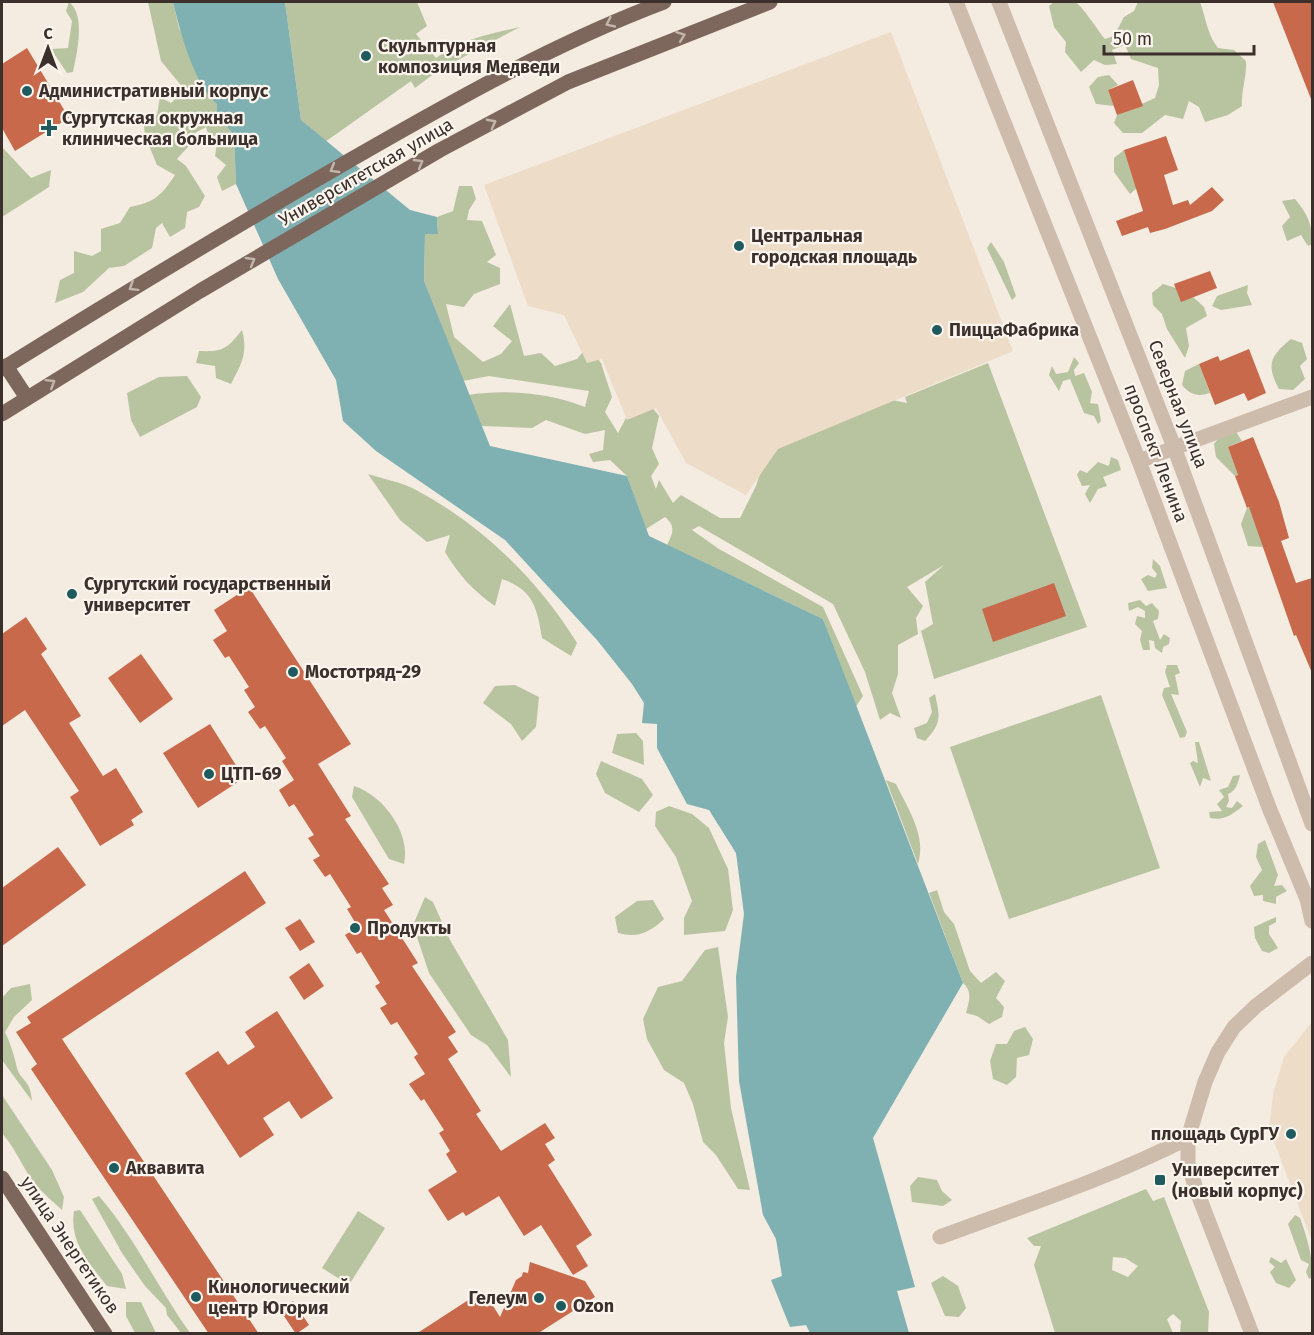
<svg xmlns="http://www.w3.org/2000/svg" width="1314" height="1335" viewBox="0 0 1314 1335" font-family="'Fira Sans',sans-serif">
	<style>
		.green { fill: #b8c4a0; fill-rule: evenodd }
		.plaza { fill: #ecdcc8 }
		.water { fill: #7fb0b2 }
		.building { fill: #c8694b }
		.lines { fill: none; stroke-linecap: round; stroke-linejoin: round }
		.minor { stroke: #cdbbac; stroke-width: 15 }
		.major { stroke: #7d675c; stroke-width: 15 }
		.oneway { stroke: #c2b5ac }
		.poi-dot { fill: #1f5a5e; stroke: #fbf5ee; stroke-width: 2 }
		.labels { text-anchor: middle; stroke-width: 4.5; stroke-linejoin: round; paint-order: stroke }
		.poi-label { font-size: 18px; font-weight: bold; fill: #3b302b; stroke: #fbf5ee; text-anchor: start }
		.street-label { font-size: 18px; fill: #3b302b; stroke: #fbf5ee }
	</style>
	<rect width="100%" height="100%" fill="#f4ebe1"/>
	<g class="green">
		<path d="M69,2C86,15 77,53 73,72L67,73L51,49L68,48L72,21L66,11Z"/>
		<path d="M148,2H173L179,28L217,104V115L234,135L236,184L222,191L217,177L226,165L215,156L217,144L210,140L206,127L195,133V139L177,159L186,166L205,196L199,207L187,212L185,228L170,237L162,223L156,228L152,248L124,266L109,268L83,292L55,303L60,280L74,273V251L92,256L101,251V229L120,223L130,207C155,202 161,196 175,175L157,165L145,136L143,116L157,115L160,97L171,103L185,90L161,61Z"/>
		<path d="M285,2H417L427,26L416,34L436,58C461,39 490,34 520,27L439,70L415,88L411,81L325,142L301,120Z"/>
		<path d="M1054,2C1060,2 1068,0 1074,2C1081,3 1098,31 1105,39L1114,36L1124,17L1134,11L1138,2H1200C1206,18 1207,34 1218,48L1234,50L1246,61C1247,77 1241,90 1242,106L1228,115L1205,122L1199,107L1189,101L1183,119L1165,115L1142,133H1123L1114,123L1117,115L1155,98L1159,85L1158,68L1131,59L1125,45L1112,50L1117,64L1105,65L1094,60L1081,72L1065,52L1066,42L1054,27L1049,6Z"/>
		<polygon points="1109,75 1118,85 1108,90 1114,106 1096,104 1089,87 1098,77"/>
		<polygon points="2,147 31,178 51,170 49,187 2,217"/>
		<polygon points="1124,150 1137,188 1130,194 1114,172 1114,158"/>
		<path d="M459,186H472L476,199L469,210L467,220L482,221L496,255L487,262L500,268V284L474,294L464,307L446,304L454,337L483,362L501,354L512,341L493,326L510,304L524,356L541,353L555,366L577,359L588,346L601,363L612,397L605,412L618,433L627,416L647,401L659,416L652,448L659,464L651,476L656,489L659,480L673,503L681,495L720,518H740L756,486L770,443L892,400L907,403L905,397L988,363L1087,627L934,679L921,631L933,624L925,582L944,565L907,587L923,606L916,618L918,634L898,645V674L892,693L901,718L890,713L880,720L865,672L833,604L699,526L692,530L719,549L823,607L863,696L855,708L823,619L667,545C673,533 676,526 665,517L646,529L627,476L610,460L593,462L589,454L603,450L605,430L585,434L546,420L532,428L482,426L468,395C506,389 549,393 585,407L589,391L489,376L463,381L424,281L425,233L438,234L437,217L453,211Z"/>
		<path d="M1295,199C1307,213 1313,225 1312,244L1308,246L1301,235L1287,241L1282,226L1290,217L1282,201Z"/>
		<polygon points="991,242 1004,262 1016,296 1012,300 987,248"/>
		<polygon points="1163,284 1176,288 1181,301 1193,297 1204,307 1207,316 1186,328 1189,346 1185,358 1167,329 1162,314 1153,305 1152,293"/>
		<polygon points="1248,285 1247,293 1252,305 1221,310 1212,306 1217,296"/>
		<path d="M242,330C248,353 242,363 231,384L216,378L215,366L196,363L199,351C223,352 227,349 242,330Z"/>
		<path d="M1291,339L1302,343L1307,359L1300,366L1305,379L1293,390L1279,389C1266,365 1270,356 1291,339Z"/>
		<polygon points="1074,357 1079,363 1074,370 1075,376 1084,373 1092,392 1090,403 1098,404 1101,421 1098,424 1094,416 1084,413 1070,379 1063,381 1059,391 1049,375 1052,366 1056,374 1068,372"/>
		<path d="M1199,364L1210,393C1197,397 1191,395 1182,385L1185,371Z"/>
		<polygon points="187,376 201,397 197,407 140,437 131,420 127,393 159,377"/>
		<polygon points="1236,432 1242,441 1228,447 1238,475 1235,476 1216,457 1214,444 1220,436"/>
		<polygon points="1111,457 1118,460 1121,470 1103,477 1107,486 1098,489 1090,503 1085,494 1090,485 1082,486 1077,475 1080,470 1087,473 1098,462 1109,466"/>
		<path d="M368,474C383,479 402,482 416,490C482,525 538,580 577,643L571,656L542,638C537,607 533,590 502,579L495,606C473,591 458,574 445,552L450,535L427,542L400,520Z"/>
		<polygon points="1258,507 1263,547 1248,546 1241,524 1247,508"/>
		<polygon points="1153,559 1160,566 1167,588 1148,591 1141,579 1148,575 1155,578 1157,574 1152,568"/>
		<polygon points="1140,600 1146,606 1152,603 1159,611 1158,619 1153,621 1160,640 1164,634 1170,638 1169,644 1163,647 1162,653 1155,648 1154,641 1149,640 1150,650 1143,650 1140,640 1142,631 1135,624 1137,616 1145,618 1145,611 1138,607 1129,611 1128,603"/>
		<polygon points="1167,665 1177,665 1180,673 1175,675 1179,695 1171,694 1187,732 1185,737 1180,738 1162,695 1164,688 1170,687 1165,672"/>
		<polygon points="515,685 539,697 536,727 522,741 511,724 483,703 495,686"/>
		<path d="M935,694C940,717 942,723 925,741L917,738L914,728L927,723L932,712L929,698Z"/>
		<polygon points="1101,695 1160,868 1009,919 950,747"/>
		<polygon points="636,733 643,741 644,765 612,753 617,734"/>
		<polygon points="1195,742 1199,742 1211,781 1203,778 1200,787 1190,763 1193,761 1198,763"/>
		<polygon points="601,761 642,779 653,795 639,812 605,793 596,774"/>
		<path d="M1240,775C1238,783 1236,791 1228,794L1229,801L1226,807L1232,808L1237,801L1243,806C1231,815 1224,821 1210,818L1209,812L1222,811L1217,804L1224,797L1219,790L1228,787L1233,776Z"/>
		<path d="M886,780L896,784C908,809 927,836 918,864Z"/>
		<path d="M354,786C383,795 411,833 404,864L389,859L352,797Z"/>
		<polygon points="669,806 692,814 709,828 728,869 733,910 725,931 684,935 684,918 692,901 676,857 655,826 656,812"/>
		<polygon points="1265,840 1278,875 1274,886 1282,885 1287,891 1276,897 1276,904 1263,901 1263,895 1254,896 1250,886 1262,870 1256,857 1258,844"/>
		<path d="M937,890L944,912L954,924L970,971L981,983L996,972L1005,981L996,998L1004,1007L1002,1017L989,1024L977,1016L966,1013C969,1001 973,992 963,983L929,893Z"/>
		<polygon points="425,897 433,902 450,940 508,1040 511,1077 487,1045 471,1035 429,973 413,925"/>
		<path d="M653,900L664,919C649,933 638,938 618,933L615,917L637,901Z"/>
		<polygon points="1276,917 1276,922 1269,926 1269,934 1278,948 1269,953 1262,951 1255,938 1254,927"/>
		<polygon points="718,947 728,1017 724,1043 731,1108 750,1190 738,1189 716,1155 703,1142 693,1104 684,1083 664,1070 647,1039 643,1019 658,987 682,981 705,950"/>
		<path d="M30,984L32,1000L14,1017L5,1032C11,1045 14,1055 17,1068C21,1082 30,1078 32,1101L2,1060V998L11,988Z"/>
		<polygon points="1025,1027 1033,1039 1029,1055 1017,1058 1016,1077 1007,1085 993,1079 990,1061 996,1044 1007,1044 1014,1031"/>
		<path d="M2,1095L52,1170L64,1197L62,1210C50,1199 37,1188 28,1174C18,1157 15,1149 2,1133Z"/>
		<polygon points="918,1177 937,1180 942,1191 952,1200 943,1206 912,1202 910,1186"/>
		<path d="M1146,1189L1153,1201L1164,1197L1209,1312L1208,1333H1180L1181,1321L1173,1314L1167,1319L1173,1333H1055L1034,1265L1041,1246H1034L1027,1238ZM1113,1257L1125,1258L1138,1266L1128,1277L1112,1270Z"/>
		<path d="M99,1196C135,1238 158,1288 190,1333H181L167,1315L166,1308L145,1286L122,1253L92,1199Z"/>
		<path d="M80,1210L122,1274L126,1289L107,1286C89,1263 69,1242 74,1211Z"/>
		<polygon points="358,1211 385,1228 349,1285 322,1268"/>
		<path d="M1295,1215L1300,1218C1307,1237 1313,1257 1312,1277L1309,1279L1306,1272L1309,1264L1301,1260L1288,1224Z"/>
		<polygon points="1271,1257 1281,1263 1286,1259 1296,1280 1289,1288 1276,1283 1270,1272 1275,1267 1269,1262"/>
		<polygon points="943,1276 958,1286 966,1308 959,1317 945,1316 931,1283"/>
		<polygon points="126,1302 141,1302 156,1333 135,1333 126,1316"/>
	</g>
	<g class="plaza">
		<polygon points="891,32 1013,351 778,449 746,495 686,463 656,408 627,420 602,359 587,363 564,315 528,306 484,185"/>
		<polygon points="1312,1022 1312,1241 1269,1129 1273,1094 1284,1057"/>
	</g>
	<path class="water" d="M173,2H285L301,120L410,210L437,217L438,234H425L424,281L490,446L627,476L649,536L823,619L963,983L873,1138L915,1287L897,1291L909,1333H810L806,1325L790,1327L771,1280L782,1276L776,1239L763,1215L739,1081L736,977L744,914L736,853L709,810L687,804L657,748V724L642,723L644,703L632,684L597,640L505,540L376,451L343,421L336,380L278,279L236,184L234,135L217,115V104C194,85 180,31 173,2Z"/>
	<g class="building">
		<polygon points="1273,2 1312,2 1312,99 1311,99"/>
		<polygon points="27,48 69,118 15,151 2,128 2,64"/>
		<polygon points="1133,80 1143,106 1117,115 1108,90"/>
		<polygon points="1166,136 1178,170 1164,175 1173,205 1188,200 1190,205 1212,187 1224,200 1212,211 1165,229 1150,233 1148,227 1122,236 1116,221 1143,211 1124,150"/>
		<polygon points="1210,271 1217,288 1181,302 1174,284"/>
		<polygon points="1249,349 1266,393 1248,401 1244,393 1215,405 1199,364 1218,356 1220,361"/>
		<polygon points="1253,437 1279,502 1289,538 1281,541 1296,583 1312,578 1312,673 1296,635 1294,636 1249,507 1247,508 1235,476 1238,475 1228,447"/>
		<polygon points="1054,583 1066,616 993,642 982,609"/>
		<polygon points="249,587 351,744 318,764 351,816 345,819 389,884 382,888 393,905 384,910 418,963 412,966 456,1032 448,1037 458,1052 448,1059 481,1111 476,1114 501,1151 545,1123 555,1138 545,1144 555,1160 548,1165 592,1235 576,1246 588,1266 573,1275 541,1225 524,1236 499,1196 466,1216 463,1212 448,1221 428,1190 457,1172 446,1154 450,1151 439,1133 444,1130 424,1099 421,1101 409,1084 425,1074 414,1057 418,1054 397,1022 391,1025 380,1008 387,1004 375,986 380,983 361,952 357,954 345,935 358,927 347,909 351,907 330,874 325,877 313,860 320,856 308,838 314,835 294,804 289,807 279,790 294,780 282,761 286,758 265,726 260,729 248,712 255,707 244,690 249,687 229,656 225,658 213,640 227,631 214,610"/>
		<polygon points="26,617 47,649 41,654 81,716 69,723 103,776 116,768 143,812 131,820 134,825 100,846 70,797 79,791 25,710 2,726 2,634"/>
		<polygon points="141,654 173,699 140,723 108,678"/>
		<polygon points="210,724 244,778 198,808 163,753"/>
		<polygon points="58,847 86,885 2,946 2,888"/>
		<polygon points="245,871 266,903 62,1039 259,1334 209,1334 31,1069 37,1064 16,1032 31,1023 27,1017"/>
		<polygon points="300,919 315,942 300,951 285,928"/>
		<polygon points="309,963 324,986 304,1000 289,977"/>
		<polygon points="277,1011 333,1098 301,1119 289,1101 263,1118 274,1135 240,1158 185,1073 218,1051 228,1065 255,1047 245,1032"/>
		<polygon points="530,1262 585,1281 595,1297 537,1334 416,1334 476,1295 483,1305 490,1301 500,1317 516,1280 522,1276 523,1272 528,1273"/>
		<polygon points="293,1301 309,1325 296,1334 280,1310"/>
	</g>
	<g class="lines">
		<g class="minor">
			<polyline points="956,2 1139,461 1270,810 1307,899 1312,921"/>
			<polyline points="999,2 1174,447 1312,824"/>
			<polyline points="1139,461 1312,397"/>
			<path d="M940,1237C1024,1206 1109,1178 1188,1138"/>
			<polyline points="1252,1334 1196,1189 1188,1163 1188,1138 1205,1082 1218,1052 1234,1027 1256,1006 1312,963"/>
		</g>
		<g class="major">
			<polyline points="6,366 27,398"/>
			<path d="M2,369C118,297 234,227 352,159C453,101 555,43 664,2"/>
			<polyline points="2,414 200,291 440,150 568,82 770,2"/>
			<polyline points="2,1178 105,1334"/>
		</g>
	</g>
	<defs><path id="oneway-chevron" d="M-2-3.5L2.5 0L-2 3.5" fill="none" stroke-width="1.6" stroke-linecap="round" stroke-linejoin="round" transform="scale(1.5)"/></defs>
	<g class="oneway">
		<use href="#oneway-chevron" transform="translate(610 23) rotate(155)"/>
		<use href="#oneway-chevron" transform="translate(681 36) rotate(-21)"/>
		<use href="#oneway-chevron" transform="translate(492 123) rotate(-28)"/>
		<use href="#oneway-chevron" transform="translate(419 163) rotate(-30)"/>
		<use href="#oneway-chevron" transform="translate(334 169) rotate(150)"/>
		<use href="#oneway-chevron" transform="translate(251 261) rotate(-30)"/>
		<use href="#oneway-chevron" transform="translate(133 287) rotate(148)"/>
		<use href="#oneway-chevron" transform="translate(51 383) rotate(-32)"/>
	</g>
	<g class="poi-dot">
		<circle cx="366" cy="56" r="6"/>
		<circle cx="27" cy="91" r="6"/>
		<path d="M46 119h6v6h6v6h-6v6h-6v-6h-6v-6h6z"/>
		<circle cx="739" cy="246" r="6"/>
		<circle cx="937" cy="330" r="6"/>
		<circle cx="72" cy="594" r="6"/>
		<circle cx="293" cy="672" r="6"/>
		<circle cx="209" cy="774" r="6"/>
		<circle cx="355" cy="928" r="6"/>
		<circle cx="1291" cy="1134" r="6"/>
		<circle cx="114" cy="1168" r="6"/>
		<rect x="1154" y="1174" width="12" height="12" rx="3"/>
		<circle cx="196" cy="1297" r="6"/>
		<circle cx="539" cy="1298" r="6"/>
		<circle cx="561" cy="1306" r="6"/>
	</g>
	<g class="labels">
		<g class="poi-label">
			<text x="378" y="52">Скульптурная<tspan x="378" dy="21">композиция Медведи</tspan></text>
			<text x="39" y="97">Административный корпус</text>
			<text x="62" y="124">Сургутская окружная<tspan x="62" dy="21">клиническая больница</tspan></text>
			<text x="751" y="242">Центральная<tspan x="751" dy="21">городская площадь</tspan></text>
			<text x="949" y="336">ПиццаФабрика</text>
			<text x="84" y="590">Сургутский государственный<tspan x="84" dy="21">университет</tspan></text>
			<text x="305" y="678">Мостотряд-29</text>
			<text x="221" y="780">ЦТП-69</text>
			<text x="367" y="934">Продукты</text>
			<text x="1279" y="1140" text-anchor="end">площадь СурГУ</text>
			<text x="126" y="1174">Аквавита</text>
			<text x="1172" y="1176">Университет<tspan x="1172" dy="21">(новый корпус)</tspan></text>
			<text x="208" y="1293">Кинологический<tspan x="208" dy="21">центр Югория</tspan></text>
			<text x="527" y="1304" text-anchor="end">Гелеум</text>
			<text x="573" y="1312">Ozon</text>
		</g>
		<g class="street-label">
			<text transform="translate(366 172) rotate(-30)" y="6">Университетская улица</text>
			<text transform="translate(1178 404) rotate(69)" y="6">Северная улица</text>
			<text transform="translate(1156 453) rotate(69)" y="6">проспект Ленина</text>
			<text transform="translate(70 1245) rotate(56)" y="6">улица Энергетиков</text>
		</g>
	</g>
	<rect width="1314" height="1335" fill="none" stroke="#3b302b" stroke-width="6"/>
	<g transform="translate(48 48)" stroke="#fbf5ee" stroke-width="4.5" paint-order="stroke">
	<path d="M0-4.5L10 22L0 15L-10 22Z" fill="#3b302b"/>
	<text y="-9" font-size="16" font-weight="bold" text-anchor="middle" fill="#3b302b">С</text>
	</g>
	<path d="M1104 45v9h150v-9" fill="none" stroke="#3b302b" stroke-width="3"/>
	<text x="1113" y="45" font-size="18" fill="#3b302b" stroke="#fbf5ee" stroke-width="4.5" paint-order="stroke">50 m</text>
</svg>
